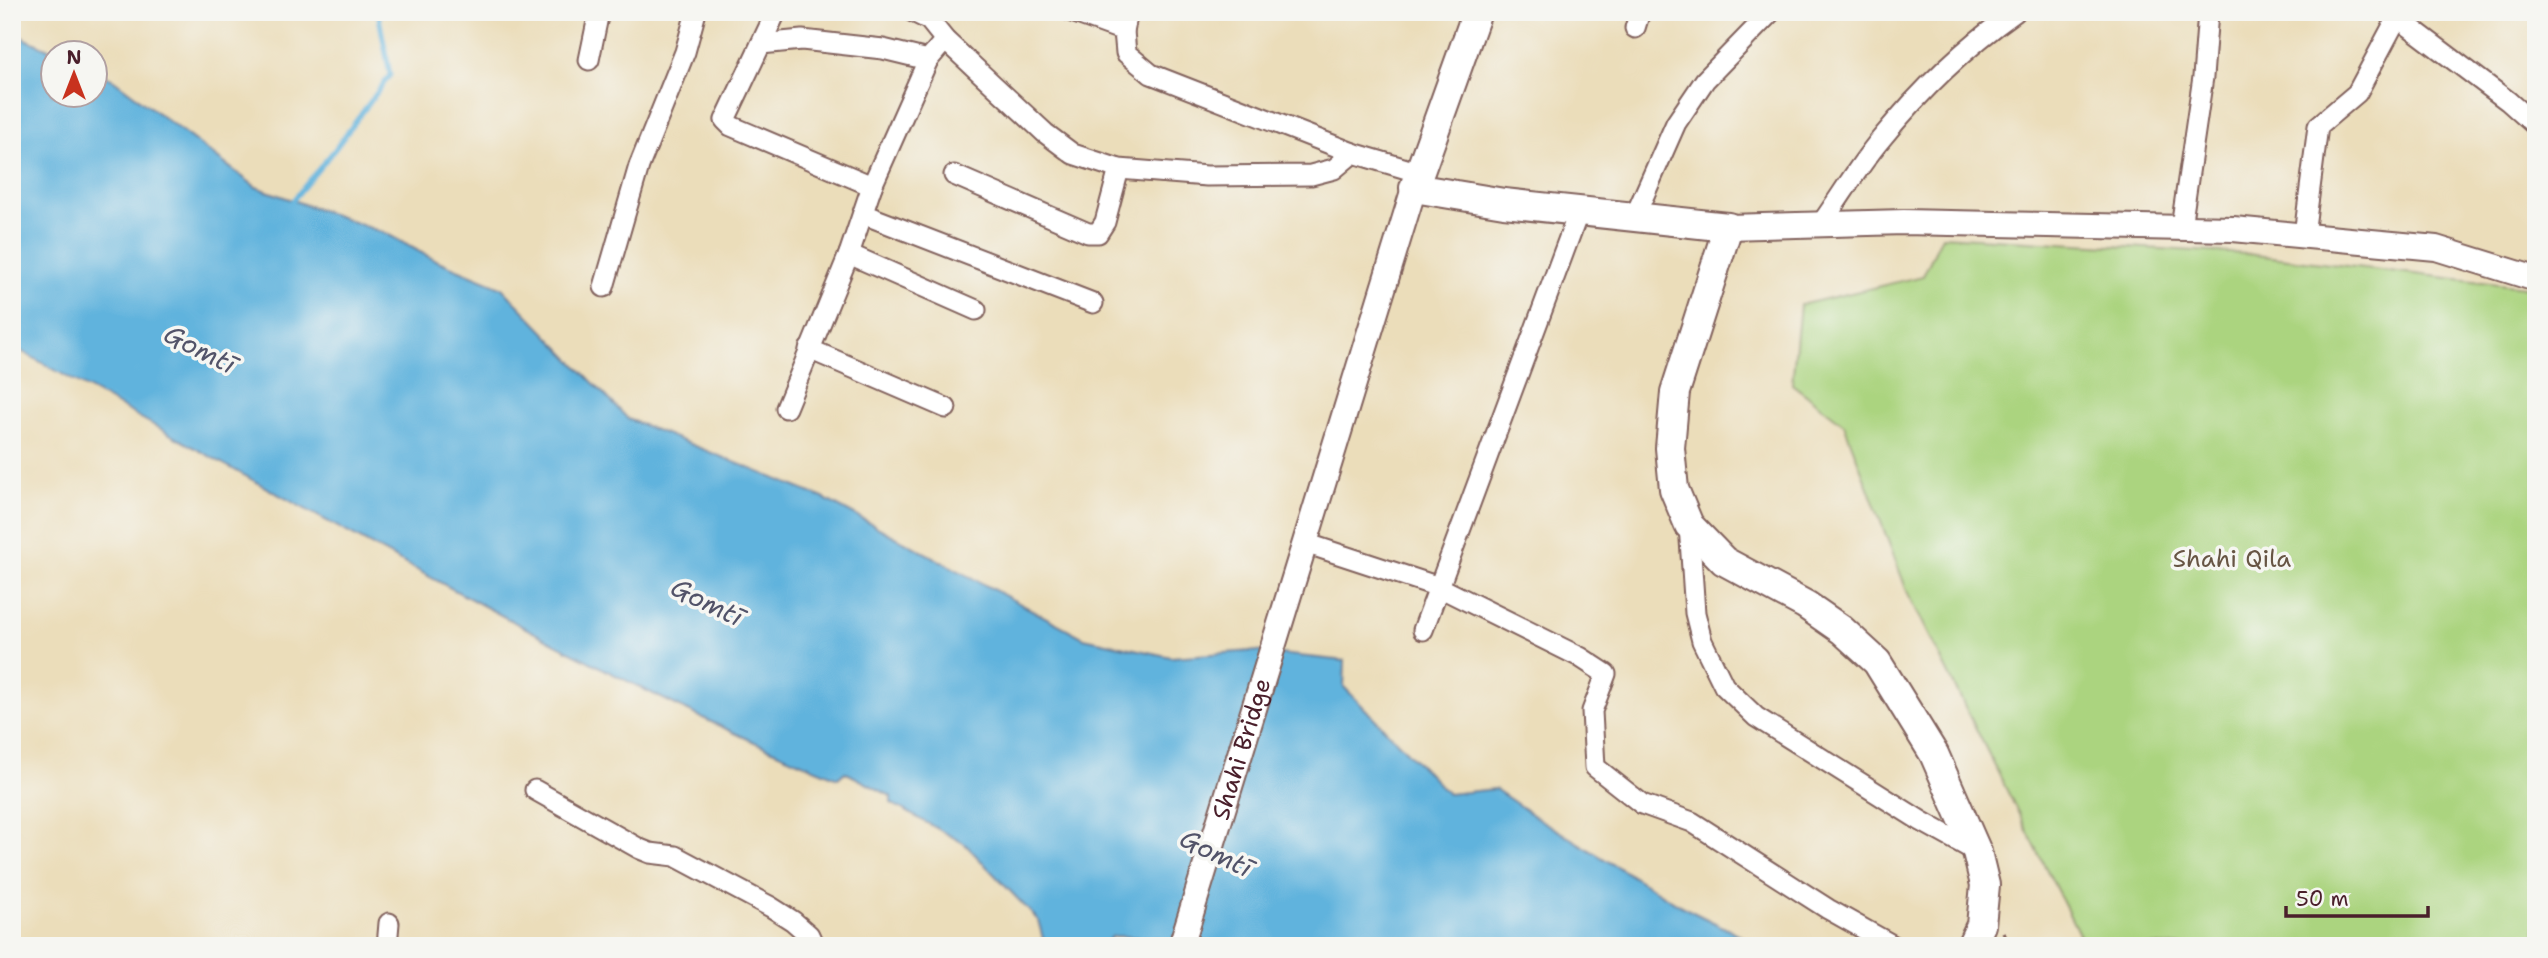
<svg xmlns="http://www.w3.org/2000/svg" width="2548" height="958" viewBox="0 0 2548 958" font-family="'Shantell Sans',sans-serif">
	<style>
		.green { fill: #abd47f; stroke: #7a7a55; stroke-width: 2 }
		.water { fill: #61b3dd; stroke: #566984; stroke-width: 2 }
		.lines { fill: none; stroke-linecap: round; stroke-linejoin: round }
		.stream { stroke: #61b3dd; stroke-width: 5 }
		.minor-casing { stroke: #82625d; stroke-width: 23 }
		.tertiary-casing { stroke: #82625d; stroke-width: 28 }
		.secondary-casing { stroke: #82625d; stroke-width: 32 }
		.path { stroke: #82625d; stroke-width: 3.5; stroke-dasharray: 5 5; stroke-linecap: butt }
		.minor { stroke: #fff; stroke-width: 19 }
		.tertiary { stroke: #fff; stroke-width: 24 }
		.secondary { stroke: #fff; stroke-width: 28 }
		.labels { text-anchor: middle; stroke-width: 7; stroke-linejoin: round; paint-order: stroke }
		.park-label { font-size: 24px; fill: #675544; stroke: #f6f6f2 }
		.street-label { font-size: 24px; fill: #4a1f2b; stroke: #f6f6f2 }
		.water-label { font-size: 26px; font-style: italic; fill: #525369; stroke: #f6f6f2 }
	</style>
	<rect width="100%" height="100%" fill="#f6f6f2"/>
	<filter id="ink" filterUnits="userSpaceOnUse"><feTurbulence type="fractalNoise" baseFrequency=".0143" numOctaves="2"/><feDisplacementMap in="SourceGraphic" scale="14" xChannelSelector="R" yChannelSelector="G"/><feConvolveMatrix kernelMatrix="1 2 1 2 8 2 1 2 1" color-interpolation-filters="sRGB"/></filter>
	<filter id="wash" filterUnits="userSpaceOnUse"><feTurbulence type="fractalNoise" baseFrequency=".00686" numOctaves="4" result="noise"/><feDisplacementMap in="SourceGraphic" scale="28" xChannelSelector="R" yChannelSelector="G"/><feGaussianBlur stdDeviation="1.57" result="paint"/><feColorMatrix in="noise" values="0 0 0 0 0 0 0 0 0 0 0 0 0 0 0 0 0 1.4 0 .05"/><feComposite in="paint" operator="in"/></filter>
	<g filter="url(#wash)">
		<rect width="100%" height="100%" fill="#ebddba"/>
		<polygon class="green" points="1942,236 2247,254 2524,287 2536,291 2536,946 2085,946 1907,591 1844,424 1792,384 1800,305 1923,276"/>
		<path class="water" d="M12,33L55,52H52V94H94L95,71L114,80L256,187L387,234L433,259L501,287L628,419L823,498L1084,638L1171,657L1252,651L1345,661L1344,687L1448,794L1495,789L1539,819L1683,907L1761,946H1187L1156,938L1113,936L1102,946H1045L1038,920L965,844L891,803V796L845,772L838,778C708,725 582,659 458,592C308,512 160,429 12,346Z"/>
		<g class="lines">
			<polyline class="stream" points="289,205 335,149 390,75 378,12"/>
		</g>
	</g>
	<g filter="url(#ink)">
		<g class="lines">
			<g class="minor-casing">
				<g id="minor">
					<polyline points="776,12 725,120 731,126 872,186"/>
					<polyline points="913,12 929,20 945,40 1045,133 1073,154 1119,169 1207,176 1311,175 1334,169 1353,153"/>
					<polyline points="1072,12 1124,31"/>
					<polyline points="1128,12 1124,31 1126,53 1151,74 1353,153 1420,173"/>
					<polyline points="2390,12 2508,101 2536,126"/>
					<polyline points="1635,28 1640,12"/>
					<polyline points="761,44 802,40 883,49 928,60"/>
					<polyline points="589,60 599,12"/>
					<polyline points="954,175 1088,233 1098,233 1105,222 1119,169"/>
					<polyline points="863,214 1093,303"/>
					<polyline points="1634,218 1676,123 1705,80 1771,12"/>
					<path d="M1821,224C1841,196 1859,165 1881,139C1920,91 1964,48 2015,12"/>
					<polyline points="2181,227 2203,77 2208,12"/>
					<polyline points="2304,235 2318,126 2357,93 2397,18"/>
					<polyline points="849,254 976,310"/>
					<polyline points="604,287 639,166 685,52 696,12"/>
					<polyline points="809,349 946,408"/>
					<polyline points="786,408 849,254 872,186 928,60 945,40"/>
					<polyline points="1689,525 1695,613 1702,641 1724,686 1756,717 1921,821 1977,852"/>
					<polyline points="1305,543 1439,587 1580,657 1606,674 1592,711 1595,767 1642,804 1692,822 1828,909 1894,946"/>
					<polyline points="1423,630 1579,211"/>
					<polyline points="535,790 640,849 650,853 675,856 771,907 793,921 809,935 814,946"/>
					<polyline points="387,946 389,923"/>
				</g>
			</g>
			<g class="tertiary-casing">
				<g id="tertiary">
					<polyline points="1728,227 1904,222 2233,229 2436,248 2536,279"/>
					<path id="s1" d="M1181,946L1414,188"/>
				</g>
			</g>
			<g class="secondary-casing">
				<polyline id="secondary" points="1477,12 1414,188 1504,203 1728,227 1675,392 1670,448 1674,489 1689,525 1724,561 1806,605 1842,630 1877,662 1934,754 1977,852 1985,885 1981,925 1971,946"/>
			</g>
			<polyline class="path" points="2003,932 2011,946"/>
			<use href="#minor" class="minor"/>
			<use href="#tertiary" class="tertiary"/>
			<use href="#secondary" class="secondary"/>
		</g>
	</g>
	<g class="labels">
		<g class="park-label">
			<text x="2232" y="567">Shahi Qila</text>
		</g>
		<g class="street-label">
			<text dy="8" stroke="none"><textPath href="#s1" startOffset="206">Shahi Bridge</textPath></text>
		</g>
		<g class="water-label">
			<text transform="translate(200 349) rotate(27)" y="9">Gomtī</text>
			<text transform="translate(707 602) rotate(26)" y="9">Gomtī</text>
			<text transform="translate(1216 853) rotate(26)" y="9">Gomtī</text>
		</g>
	</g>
	<rect width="2548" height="958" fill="none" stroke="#f6f6f2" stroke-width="42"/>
	<g transform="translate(74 74)"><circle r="33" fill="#f6f6f2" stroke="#b1a0a2" stroke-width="2"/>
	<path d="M0-5L12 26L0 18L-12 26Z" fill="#c8321e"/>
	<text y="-10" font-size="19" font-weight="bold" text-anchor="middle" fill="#4a1f2b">N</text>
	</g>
	<path d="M2286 906v10h142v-10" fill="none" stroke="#4a1f2b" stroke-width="3.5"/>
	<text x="2296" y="906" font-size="21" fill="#4a1f2b" stroke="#f6f6f2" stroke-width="5" paint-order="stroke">50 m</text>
</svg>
